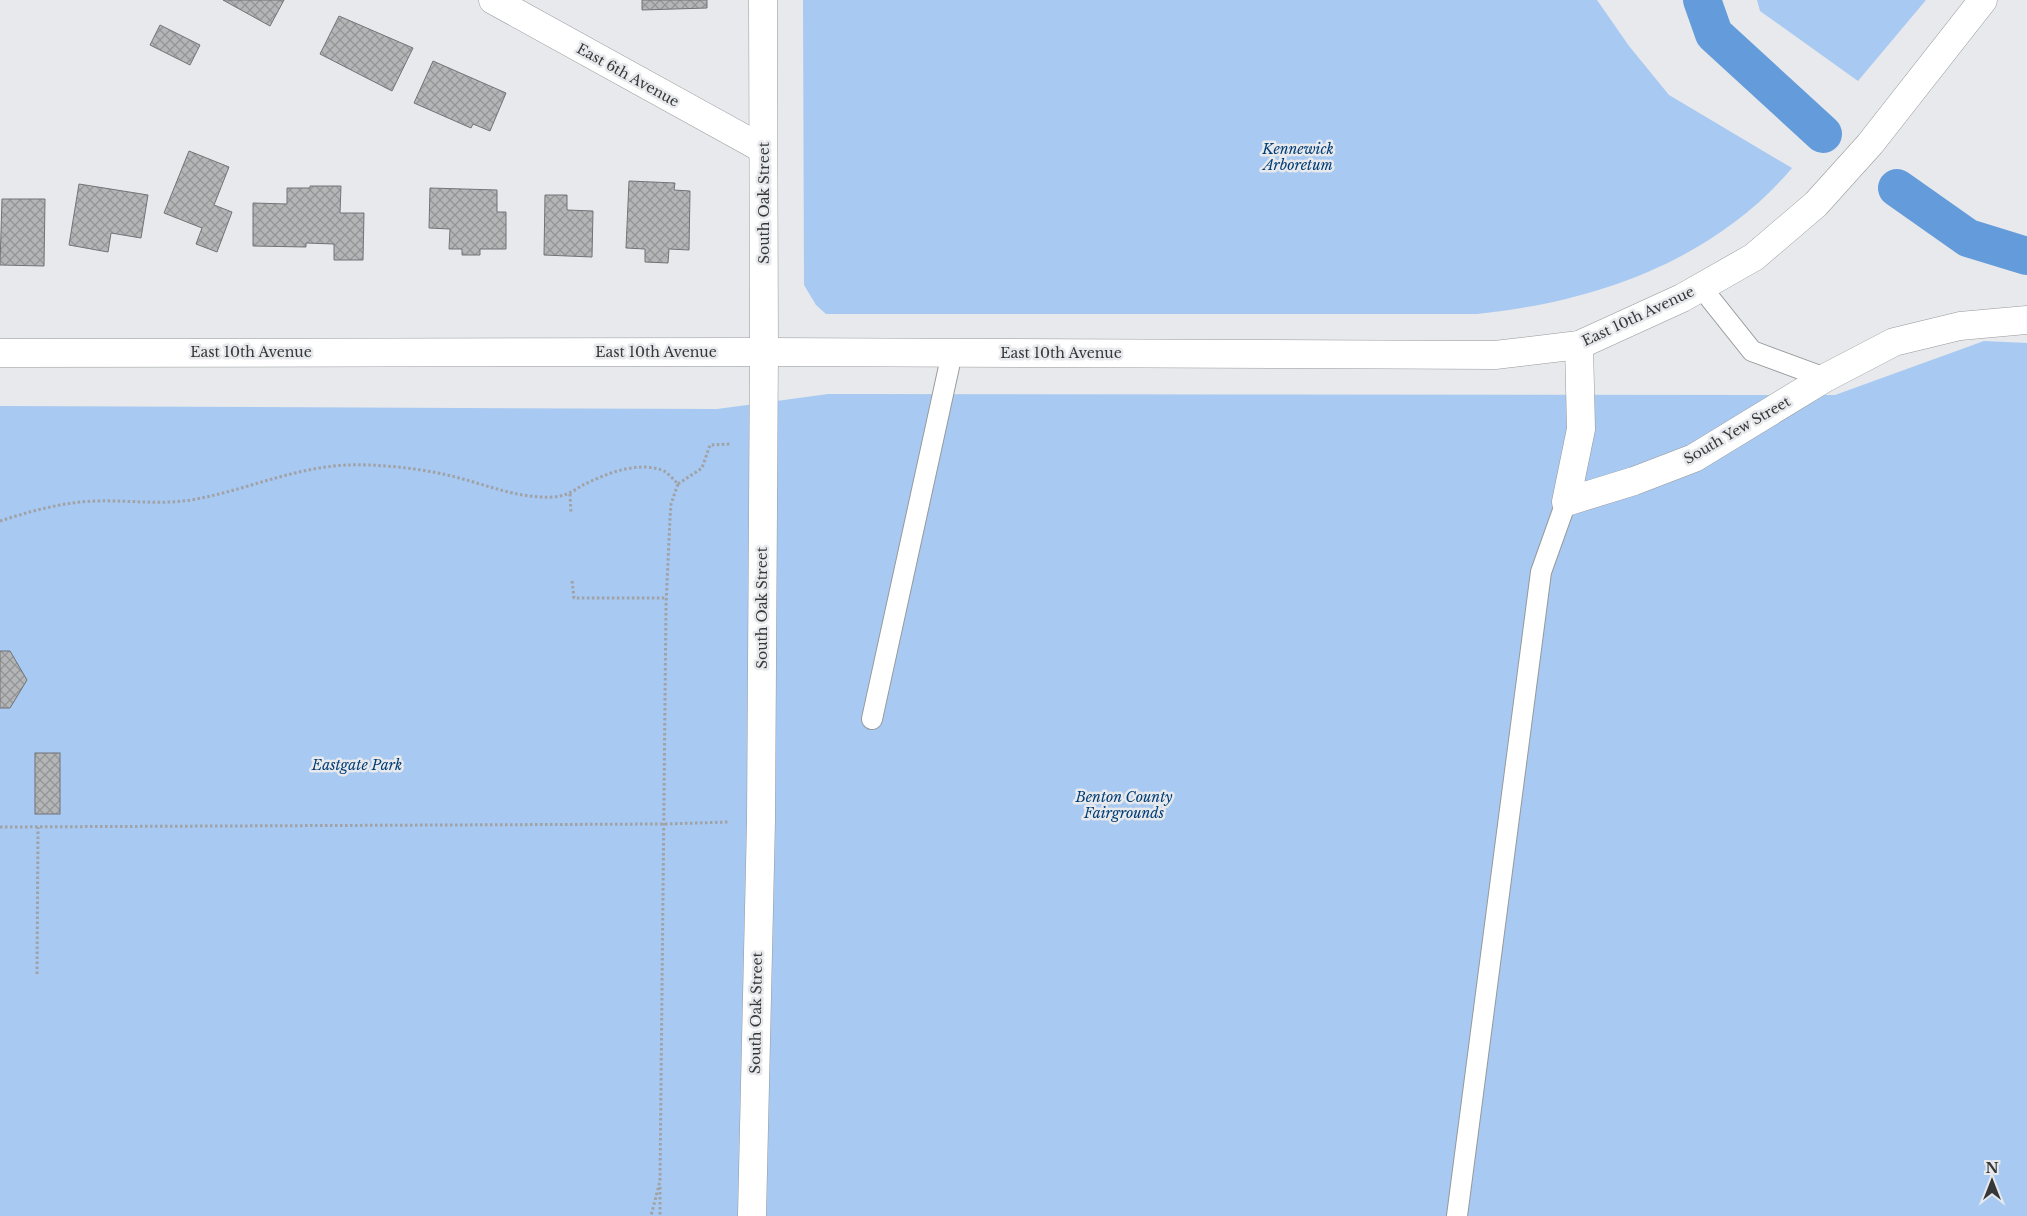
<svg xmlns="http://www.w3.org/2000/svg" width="2027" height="1216" viewBox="0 0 2027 1216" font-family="'Libre Baskerville',serif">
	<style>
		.green { fill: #a8c9f1 }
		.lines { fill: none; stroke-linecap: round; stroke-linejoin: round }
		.canal { stroke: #649bda; stroke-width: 38 }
		.building { fill: url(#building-cross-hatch); stroke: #717376 }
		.service-casing { stroke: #96999b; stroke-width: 22 }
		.minor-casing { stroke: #96999b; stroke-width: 29 }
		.tertiary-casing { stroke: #96999b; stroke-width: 29 }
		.path { stroke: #a1a2a5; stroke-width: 3; stroke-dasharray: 2.5 2.5; stroke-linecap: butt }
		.service { stroke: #fff; stroke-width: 20 }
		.minor { stroke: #fff; stroke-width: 28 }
		.tertiary { stroke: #fff; stroke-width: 28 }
		.labels { text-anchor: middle; stroke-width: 5; stroke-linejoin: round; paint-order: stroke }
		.street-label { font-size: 14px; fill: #363738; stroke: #e7e9ec }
		.park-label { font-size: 14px; font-style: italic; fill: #003d76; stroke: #e7e9ec }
	</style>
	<defs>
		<pattern id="building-cross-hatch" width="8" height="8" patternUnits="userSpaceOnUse" patternTransform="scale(1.25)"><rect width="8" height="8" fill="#b3b5b7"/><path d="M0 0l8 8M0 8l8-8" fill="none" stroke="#929496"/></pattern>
	</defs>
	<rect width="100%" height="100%" fill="#e7e9ec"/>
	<g class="green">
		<path d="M803,0H1597L1629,46L1669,95L1792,168C1713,261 1595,302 1477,314H826L816,305L804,285Z"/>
		<polygon points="1757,0 1926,0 1858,81 1760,11"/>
		<polygon points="1984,341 2027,343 2027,1216 0,1216 0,406 717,409 828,394 1835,395"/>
	</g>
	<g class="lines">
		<g class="canal">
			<polyline points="1702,0 1714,34 1823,134"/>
			<polyline points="1897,188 1968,238 2027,256"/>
		</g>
	</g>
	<g class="building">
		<polygon points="223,0 284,0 270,26"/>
		<polygon points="642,0 707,0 707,8 642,10"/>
		<polygon points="339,16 413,48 392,91 320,54"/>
		<polygon points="160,25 200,45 190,65 150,45"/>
		<polygon points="433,61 506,93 490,131 473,124 471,128 414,103"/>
		<polygon points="189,151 229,167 214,205 232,212 217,252 196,244 202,228 164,213"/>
		<polygon points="629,181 675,183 674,190 690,191 689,250 669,249 668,263 645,262 645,249 626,248"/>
		<polygon points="79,184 148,195 141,238 111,233 108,252 69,245"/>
		<polygon points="310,186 341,186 340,213 364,213 363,260 334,260 334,244 306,243 306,247 253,246 253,203 287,204 287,188 310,188"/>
		<polygon points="430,188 497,190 497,212 506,212 506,249 480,249 480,255 462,255 462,249 449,249 450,229 429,228"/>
		<polygon points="545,195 567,195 567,210 593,211 592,257 544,255"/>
		<polygon points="2,199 45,199 44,266 0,265"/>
		<polygon points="0,651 10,651 27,680 10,708 0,708"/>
		<rect x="35" y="753" width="25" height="61"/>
	</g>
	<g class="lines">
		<g class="service-casing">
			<g id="service">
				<polyline points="1701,287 1752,351 1825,378"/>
				<polyline points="872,719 952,353"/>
				<polyline points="1457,1216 1541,572 1566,502"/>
			</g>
		</g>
		<g class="minor-casing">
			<g id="minor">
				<polyline points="493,0 763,149"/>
				<polyline points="1579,345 1581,429 1566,502 1634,481 1694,458 1825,378 1894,342 1960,326 2027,320"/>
				<polyline points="752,1216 761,821 764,352 763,0"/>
			</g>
		</g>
		<g class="tertiary-casing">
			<polyline id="tertiary" points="0,353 764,352 1495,355 1579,345 1682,298 1754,257 1816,204 1870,144 1983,0"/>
		</g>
		<g class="path">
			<polyline points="678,484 702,468 710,445 730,444"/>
			<polyline points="570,494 571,513"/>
			<path d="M0,521C31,511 63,502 96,501C128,500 159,505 191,500C254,489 302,462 368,465C394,466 421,469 447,475C483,483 516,499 554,497C565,496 572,492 581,486C605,474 638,460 664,471C669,474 674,480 678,484L671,504L670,518L666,606L660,1181L651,1216"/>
			<polyline points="572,581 574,598 667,598"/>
			<polyline points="0,827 665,824 728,822"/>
			<polyline points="37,974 38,827"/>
			<polyline points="660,1187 660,1216"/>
		</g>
		<use href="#service" class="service"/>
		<use href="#minor" class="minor"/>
		<use href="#tertiary" class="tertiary"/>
	</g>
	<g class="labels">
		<g class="street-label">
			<text transform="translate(628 75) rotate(29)" y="5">East 6th Avenue</text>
			<text transform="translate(764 203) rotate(-90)" y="5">South Oak Street</text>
			<text transform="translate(1638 316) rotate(-25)" y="5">East 10th Avenue</text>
			<text x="251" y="357">East 10th Avenue</text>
			<text x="656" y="357">East 10th Avenue</text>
			<text x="1061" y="358">East 10th Avenue</text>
			<text transform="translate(1737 430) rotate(-30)" y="5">South Yew Street</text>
			<text transform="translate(762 608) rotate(-90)" y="5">South Oak Street</text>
			<text transform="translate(756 1013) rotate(-89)" y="5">South Oak Street</text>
		</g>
		<g class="park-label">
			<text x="1298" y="154">Kennewick<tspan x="1298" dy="16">Arboretum</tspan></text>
			<text x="357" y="770">Eastgate Park</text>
			<text x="1124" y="802">Benton County<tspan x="1124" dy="16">Fairgrounds</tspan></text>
		</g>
	</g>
	<g transform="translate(1992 1181)" stroke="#e7e9ec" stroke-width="4" paint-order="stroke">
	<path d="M0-4L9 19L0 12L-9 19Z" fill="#363738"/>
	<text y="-8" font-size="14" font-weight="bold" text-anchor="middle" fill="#363738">N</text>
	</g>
</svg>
